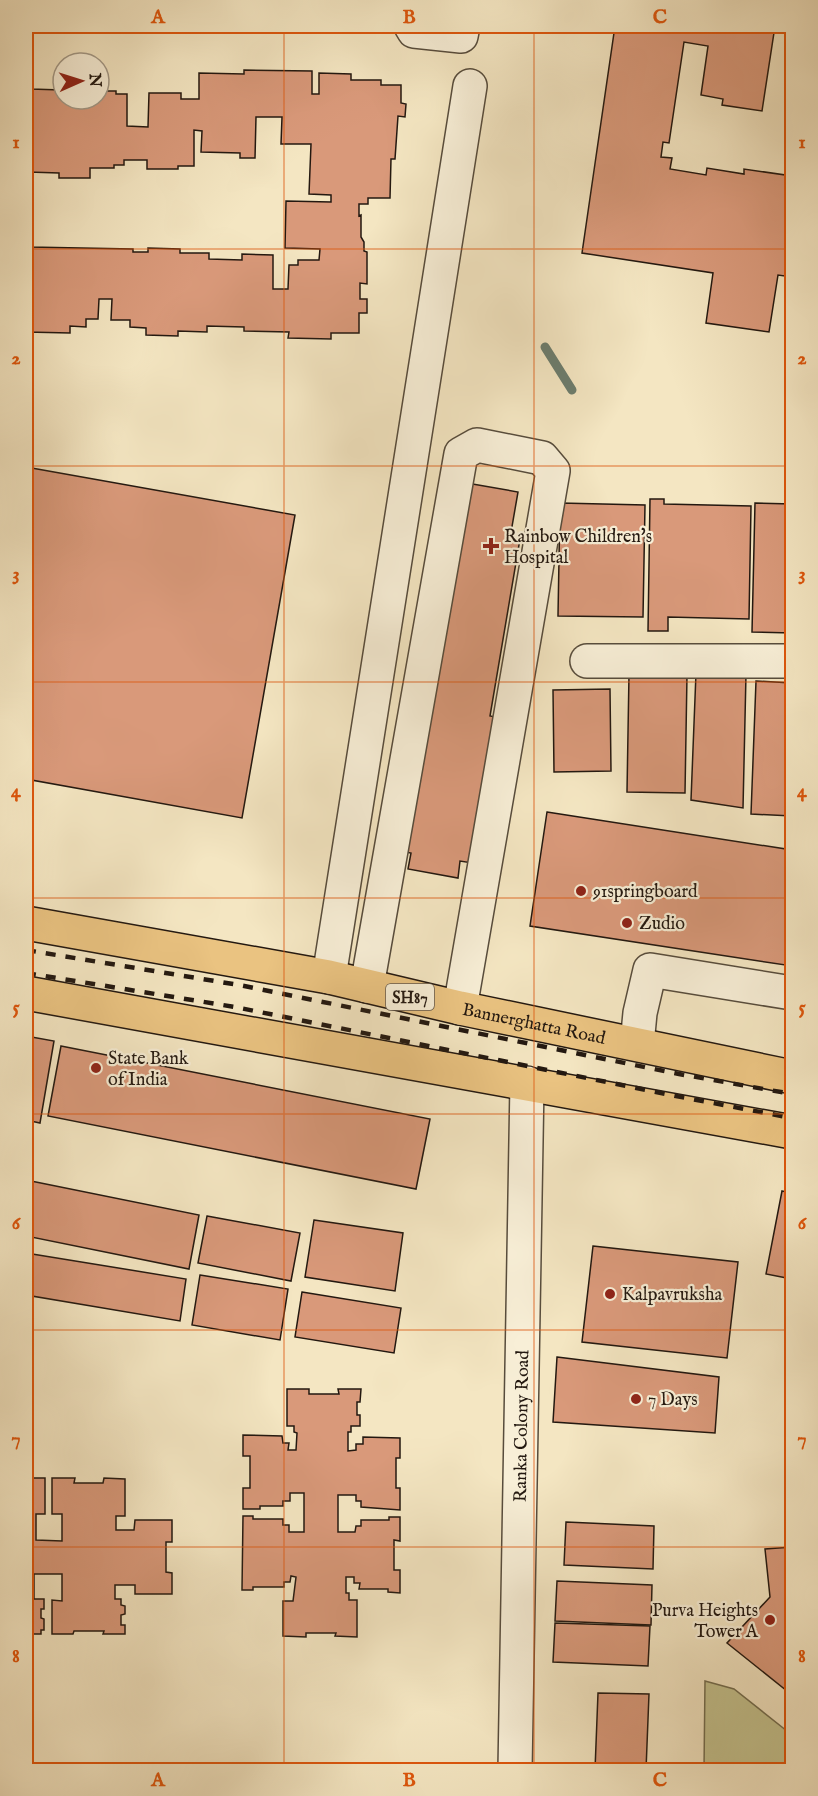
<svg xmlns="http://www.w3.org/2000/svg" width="818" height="1796" viewBox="0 0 818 1796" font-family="'IM FELL English',serif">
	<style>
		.green { fill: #c4c28e; stroke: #746d4f; stroke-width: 1.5 }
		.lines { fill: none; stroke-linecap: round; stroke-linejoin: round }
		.stream { stroke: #6c7d6e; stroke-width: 9 }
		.building { fill: #d9997a; stroke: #231810; stroke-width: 1.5 }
		.minor-casing { stroke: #574c3c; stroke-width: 36 }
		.major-casing { stroke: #231810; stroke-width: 36 }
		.minor { stroke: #f8efd7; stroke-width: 33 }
		.major { stroke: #eac381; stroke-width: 33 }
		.rail { stroke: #231810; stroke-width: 4.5; stroke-dasharray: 10 10; stroke-linecap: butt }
		.grid { fill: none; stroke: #de560c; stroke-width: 1.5; stroke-opacity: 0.55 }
		.poi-dot { fill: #8f2418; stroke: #f8efd7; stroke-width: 2 }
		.labels { text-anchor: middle; stroke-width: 4.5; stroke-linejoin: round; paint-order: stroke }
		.shield { fill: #f8efd7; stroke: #63584c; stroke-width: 1.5 }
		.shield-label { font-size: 16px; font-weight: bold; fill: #231810 }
		.poi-label { font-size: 18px; fill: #231810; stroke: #f8efd7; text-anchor: start }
		.street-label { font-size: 18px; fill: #231810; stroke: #f8efd7 }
		.neatline { fill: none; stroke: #de560c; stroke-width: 2 }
		.grid-label { font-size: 20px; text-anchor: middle; font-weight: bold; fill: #de560c }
	</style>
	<rect width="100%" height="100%" fill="#f4e6c2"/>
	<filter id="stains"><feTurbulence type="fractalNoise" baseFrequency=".00333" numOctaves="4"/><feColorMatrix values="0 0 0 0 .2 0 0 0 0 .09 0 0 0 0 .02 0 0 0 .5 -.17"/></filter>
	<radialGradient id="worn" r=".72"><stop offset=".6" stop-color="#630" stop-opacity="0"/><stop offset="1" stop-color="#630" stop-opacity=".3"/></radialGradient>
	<polygon class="green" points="705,1681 734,1689 792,1735 792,1770 704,1770"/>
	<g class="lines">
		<polyline class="stream" points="545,347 572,390"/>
	</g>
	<g class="building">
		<polygon points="615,26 775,26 762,111 722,105 723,99 701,95 708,46 684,42 669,143 663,142 661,157 672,158 670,169 706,175 707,168 744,174 744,169 792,176 792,211 787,249 792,250 792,277 778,275 769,332 706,323 713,273 582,253"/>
		<polygon points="244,70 312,71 312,94 319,94 319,73 351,74 351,80 381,80 381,85 401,85 401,103 406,104 405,117 398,116 395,159 391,159 390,198 368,198 368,204 359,204 359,216 361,215 361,237 364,242 364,251 367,252 367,284 360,283 360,299 367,299 367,313 359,313 359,333 331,333 331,339 288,338 289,332 244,331 244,327 207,326 207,332 178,331 178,336 146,335 146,328 130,327 130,320 111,320 112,299 99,299 98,319 86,319 86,327 70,326 70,333 26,332 26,243 29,243 29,247 133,249 133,252 148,252 148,248 180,249 180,253 209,253 209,259 242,260 242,254 273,255 273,289 288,289 289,265 298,265 298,260 319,260 320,249 285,248 286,201 331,202 331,195 309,194 311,144 281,144 282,117 256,117 255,158 240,158 240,153 201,152 202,131 194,130 194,166 178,166 178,169 147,169 147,160 124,160 124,165 114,165 114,168 90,168 90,178 59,178 59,173 28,172 28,177 26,177 26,84 32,84 31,89 61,90 61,85 63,85 63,99 99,99 99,91 116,91 116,94 127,94 127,126 148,127 149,93 181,93 181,99 199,99 199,73 244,74"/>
		<polygon points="26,467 295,515 242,818 26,779"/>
		<polygon points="461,482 518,492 510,538 520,539 490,716 501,718 479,864 460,861 458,878 408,869 411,853 394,850"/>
		<polygon points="650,499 664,499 664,504 751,506 749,619 668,617 668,631 648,631"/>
		<polygon points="560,503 645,505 643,617 558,616"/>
		<polygon points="755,503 792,504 792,633 752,632"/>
		<polygon points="696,673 746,674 743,808 691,800"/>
		<polygon points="629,674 687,675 685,793 627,792"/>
		<polygon points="756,681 792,683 792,816 751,814"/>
		<polygon points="610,689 611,771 554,772 553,690"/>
		<polygon points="547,812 792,850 792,966 530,926"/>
		<polygon points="26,1036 54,1041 40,1123 26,1120"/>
		<polygon points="61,1046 430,1119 416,1189 48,1116"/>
		<polygon points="26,1180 199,1215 189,1269 26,1236"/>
		<polygon points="782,1191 792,1193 792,1279 766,1274"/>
		<polygon points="207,1216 300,1233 291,1281 198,1263"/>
		<polygon points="314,1220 403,1233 395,1291 305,1277"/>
		<polygon points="593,1246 738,1262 727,1358 582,1342"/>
		<polygon points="26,1253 186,1279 180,1321 26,1295"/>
		<polygon points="200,1275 288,1289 280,1340 192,1325"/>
		<polygon points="302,1292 401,1308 394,1353 295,1337"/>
		<polygon points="557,1357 719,1377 715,1433 553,1422"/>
		<polygon points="287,1389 309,1389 309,1394 339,1394 338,1389 361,1389 360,1402 357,1402 357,1415 360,1415 360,1426 351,1426 351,1432 348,1432 348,1451 356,1450 356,1444 363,1444 363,1437 400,1438 400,1458 396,1458 396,1488 400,1488 400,1510 361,1507 361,1501 356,1501 356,1495 338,1495 338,1532 355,1532 356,1526 361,1526 361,1520 389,1520 389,1517 400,1517 400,1541 394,1540 394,1570 400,1570 400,1593 388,1592 388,1589 359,1589 360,1583 354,1583 354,1577 346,1577 346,1593 349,1593 349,1600 357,1600 357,1637 335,1636 336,1633 306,1633 306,1637 283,1636 283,1601 293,1601 296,1577 291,1576 290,1582 284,1582 284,1587 253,1587 253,1590 242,1590 243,1516 253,1516 253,1519 283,1519 283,1525 289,1525 289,1532 304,1532 304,1493 290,1493 290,1501 283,1501 283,1506 260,1506 260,1509 243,1509 243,1488 250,1488 250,1456 243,1456 243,1435 282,1436 283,1443 289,1443 288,1450 296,1450 297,1433 294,1432 294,1426 287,1426"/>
		<polygon points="26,1478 45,1478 45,1514 36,1514 36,1540 62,1541 62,1514 52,1514 52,1478 75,1478 74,1483 103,1483 104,1478 125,1479 125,1516 116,1516 116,1530 134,1530 135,1520 172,1520 172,1542 166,1542 166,1572 172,1573 172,1594 135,1594 135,1585 115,1585 115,1599 121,1599 121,1605 125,1606 125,1614 121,1615 121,1625 125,1625 125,1634 103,1634 104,1631 74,1631 73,1634 52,1634 52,1600 62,1601 62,1574 34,1574 34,1599 44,1599 44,1609 41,1609 41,1618 44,1619 44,1630 41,1630 41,1634 26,1634"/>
		<polygon points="566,1522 654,1526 653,1569 564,1565"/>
		<polygon points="792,1547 792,1695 727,1643 770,1597 765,1549"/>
		<polygon points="557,1581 652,1585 651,1625 555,1621"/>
		<polygon points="555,1623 650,1626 648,1666 553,1662"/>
		<polygon points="598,1693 649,1694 646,1770 595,1770"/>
	</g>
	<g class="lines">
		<g class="minor-casing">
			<g id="minor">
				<polyline points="411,26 414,31 461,36 463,26"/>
				<polyline points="587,661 792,661"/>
				<polyline points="329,977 470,86"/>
				<polyline points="367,986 461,454 477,445 542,458 553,471 460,1008"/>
				<polyline points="637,1044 640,1013 650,970 792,993"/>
				<path id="s1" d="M515,1770L527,1083"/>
			</g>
		</g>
		<g class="major-casing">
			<g id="major">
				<path id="s2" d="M26,923L329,977L460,1008L792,1077"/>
				<polyline points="26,993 792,1132"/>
			</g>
		</g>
		<use href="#minor" class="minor"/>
		<use href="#major" class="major"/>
		<g class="rail">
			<polyline points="26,950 239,985 679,1074 792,1094"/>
			<polyline points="26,973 235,1007 676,1096 792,1118"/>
		</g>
	</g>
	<path class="grid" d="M284,26V1770M534,26V1770M26,249H792M26,466H792M26,682H792M26,898H792M26,1114H792M26,1330H792M26,1547H792"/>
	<g class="poi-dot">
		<path d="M488 537h6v6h6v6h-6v6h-6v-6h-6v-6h6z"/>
		<circle cx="581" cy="891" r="6"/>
		<circle cx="627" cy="923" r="6"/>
		<circle cx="96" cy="1068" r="6"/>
		<circle cx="610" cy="1294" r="6"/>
		<circle cx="636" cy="1399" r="6"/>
		<circle cx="770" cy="1620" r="6"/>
	</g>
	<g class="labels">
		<rect class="shield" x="386" y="984" width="48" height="26" rx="4.5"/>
		<g class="shield-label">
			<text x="410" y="1003">SH87</text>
		</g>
		<g class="poi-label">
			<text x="504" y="542">Rainbow Children's<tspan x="504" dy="21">Hospital</tspan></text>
			<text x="593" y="897">91springboard</text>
			<text x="639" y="929">Zudio</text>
			<text x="108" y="1064">State Bank<tspan x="108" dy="21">of India</tspan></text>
			<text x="622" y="1300">Kalpavruksha</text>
			<text x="648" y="1405">7 Days</text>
			<text x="758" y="1616" text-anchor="end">Purva Heights<tspan x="758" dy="21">Tower A</tspan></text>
		</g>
		<g class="street-label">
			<text dy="6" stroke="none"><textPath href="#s2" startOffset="518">Bannerghatta Road</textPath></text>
			<text dy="6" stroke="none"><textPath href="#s1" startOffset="344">Ranka Colony Road</textPath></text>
		</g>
	</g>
	<rect width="818" height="1796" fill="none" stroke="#f4e6c2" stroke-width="66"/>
	<g transform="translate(81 81) rotate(87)"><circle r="28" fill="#f8efd7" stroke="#a39987" stroke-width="1.5"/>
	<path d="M0-4.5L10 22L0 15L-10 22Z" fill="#8f2418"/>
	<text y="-9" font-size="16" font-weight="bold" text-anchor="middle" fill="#231810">N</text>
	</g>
	<rect x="33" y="33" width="752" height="1730" class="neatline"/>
	<g class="grid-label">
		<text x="158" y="23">A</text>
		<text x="409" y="23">B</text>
		<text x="660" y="23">C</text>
		<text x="16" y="148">1</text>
		<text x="802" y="148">1</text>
		<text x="16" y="364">2</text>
		<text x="802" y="364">2</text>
		<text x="16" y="580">3</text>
		<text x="802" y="580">3</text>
		<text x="16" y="797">4</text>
		<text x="802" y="797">4</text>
		<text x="16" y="1013">5</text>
		<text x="802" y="1013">5</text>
		<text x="16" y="1229">6</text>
		<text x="802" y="1229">6</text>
		<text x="16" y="1445">7</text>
		<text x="802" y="1445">7</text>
		<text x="16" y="1662">8</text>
		<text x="802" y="1662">8</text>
		<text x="158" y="1786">A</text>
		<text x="409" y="1786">B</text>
		<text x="660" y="1786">C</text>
	</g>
	<rect width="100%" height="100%" filter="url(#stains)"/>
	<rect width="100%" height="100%" fill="url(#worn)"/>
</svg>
